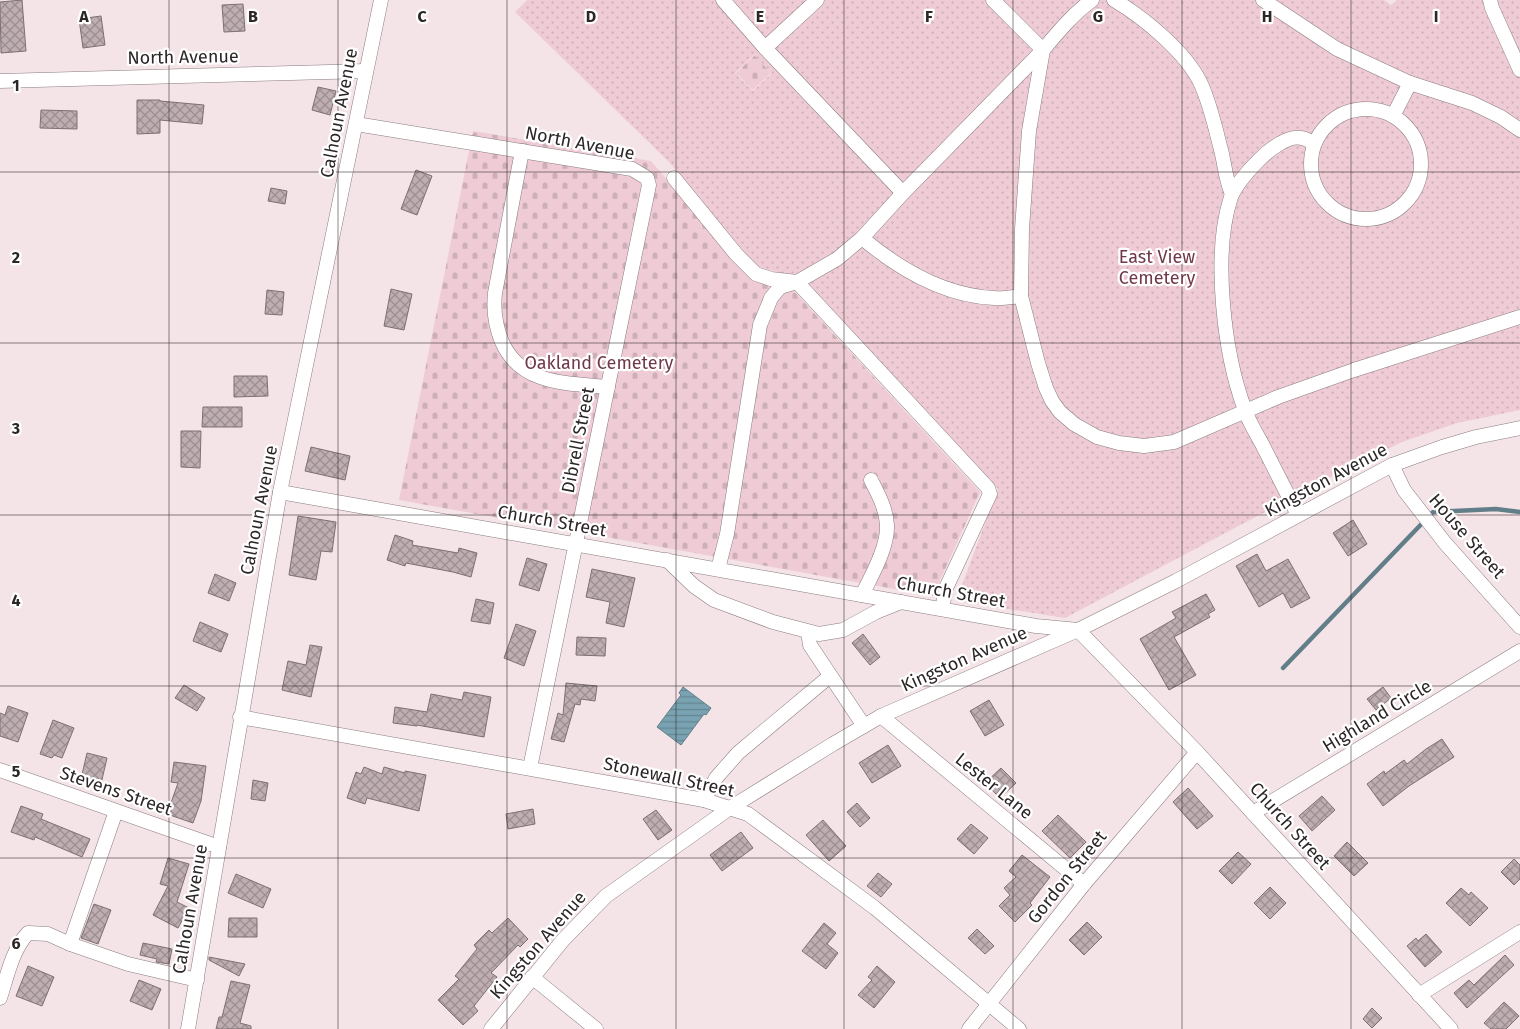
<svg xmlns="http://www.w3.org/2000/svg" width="1520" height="1029" viewBox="0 0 1520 1029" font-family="'Fira Sans',sans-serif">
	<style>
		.cemetery { fill: url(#cemetery-stones) }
		.park { fill: url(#park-dots); fill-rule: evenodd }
		.water { fill: url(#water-rules); stroke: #627e88 }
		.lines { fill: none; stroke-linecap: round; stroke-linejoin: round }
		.stream { stroke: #627e88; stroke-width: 4.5 }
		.building { fill: url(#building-cross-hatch); stroke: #7d6f72 }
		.minor-casing { stroke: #8a7c7f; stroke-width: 15 }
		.minor { stroke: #fff; stroke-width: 14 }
		.grid { fill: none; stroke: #2c2627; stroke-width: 1; stroke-opacity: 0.55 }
		.labels { text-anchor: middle; stroke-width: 4.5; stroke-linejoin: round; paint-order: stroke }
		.street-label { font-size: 18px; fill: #2c2627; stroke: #fff }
		.park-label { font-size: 18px; fill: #703849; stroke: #fff }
		.grid-label { font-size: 16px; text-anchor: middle; font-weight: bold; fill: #2c2627; stroke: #fff; stroke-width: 4.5; stroke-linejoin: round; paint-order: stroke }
	</style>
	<defs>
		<pattern id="cemetery-stones" width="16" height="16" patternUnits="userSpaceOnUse" patternTransform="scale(1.25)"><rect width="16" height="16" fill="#efccd5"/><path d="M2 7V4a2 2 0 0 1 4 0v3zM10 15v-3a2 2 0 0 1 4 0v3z" fill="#cdafb7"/></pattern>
		<pattern id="park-dots" width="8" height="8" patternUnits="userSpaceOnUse" patternTransform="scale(1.25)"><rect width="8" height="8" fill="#efccd5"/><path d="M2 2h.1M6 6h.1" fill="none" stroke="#cdafb7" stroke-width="1.8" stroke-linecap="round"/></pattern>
		<pattern id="water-rules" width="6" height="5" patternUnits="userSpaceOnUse" patternTransform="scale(1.25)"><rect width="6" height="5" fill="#79a3b2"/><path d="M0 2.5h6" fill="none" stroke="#638591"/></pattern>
		<pattern id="building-cross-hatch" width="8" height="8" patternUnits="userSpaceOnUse" patternTransform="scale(1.25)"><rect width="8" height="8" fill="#beaeb2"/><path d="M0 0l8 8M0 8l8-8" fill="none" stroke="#9b8d91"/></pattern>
	</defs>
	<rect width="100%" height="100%" fill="#f4e4e7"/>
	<g class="cemetery">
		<polygon points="755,55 771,73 753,90 736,73"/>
		<path d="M473,131L651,161L748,274C762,284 775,287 792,289L980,492L933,596L399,500Z"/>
	</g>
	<path class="park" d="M527,0H1384L1391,5L1397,0H1520V410L1457,423L1402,442L1331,477L1065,618L956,601L998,489L798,274L780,273L756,266L670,163L515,12ZM754,55L772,73L753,91L735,73Z"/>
	<polygon class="water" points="683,687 711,708 706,715 704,714 681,745 657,727 681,695 679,693"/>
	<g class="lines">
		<polyline class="stream" points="1283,668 1433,512 1496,509 1520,512"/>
	</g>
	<g class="building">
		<polygon points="22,0 26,51 1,53 0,2"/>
		<polygon points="243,4 245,31 224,32 222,5"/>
		<polygon points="101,16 105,45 83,48 79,19"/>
		<polygon points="318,87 336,91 330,115 312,110"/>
		<polygon points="137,100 160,100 160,101 204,105 202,124 160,120 160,133 137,134"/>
		<polygon points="41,110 77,111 77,129 40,128"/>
		<polygon points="416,170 432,176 417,215 401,209"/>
		<polygon points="271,188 287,191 285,204 268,201"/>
		<polygon points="391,289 412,294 404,330 384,326"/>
		<polygon points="267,290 284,292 282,315 265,314"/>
		<polygon points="234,376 267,376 268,396 234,397"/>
		<polygon points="203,407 242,407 242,427 202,427"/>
		<polygon points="181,431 201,431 200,468 181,467"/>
		<polygon points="311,447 350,456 345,480 305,471"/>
		<polygon points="298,516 336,522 332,552 321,551 316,580 289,575"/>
		<polygon points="1353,520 1367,544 1348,556 1333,533"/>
		<polygon points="395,535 413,541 412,545 458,553 459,548 477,553 471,577 453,572 406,563 405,566 387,560"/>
		<polygon points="1257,554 1266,571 1288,559 1310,598 1291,608 1283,593 1259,607 1236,566"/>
		<polygon points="527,558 547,564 539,591 519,585"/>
		<polygon points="592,569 635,578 624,627 606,623 610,602 586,597"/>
		<polygon points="215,574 236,583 229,601 208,593"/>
		<polygon points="1206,594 1215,610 1208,614 1210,617 1174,637 1196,675 1169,690 1140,639 1176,618 1172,612"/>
		<polygon points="476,599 494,603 490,624 471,621"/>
		<polygon points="200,622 228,634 221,652 193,641"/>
		<polygon points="516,624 536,631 524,666 504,658"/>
		<polygon points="863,634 880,657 870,665 852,643"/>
		<polygon points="577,637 606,638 605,656 576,655"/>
		<polygon points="310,645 322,647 311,697 282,690 288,661 306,665"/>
		<polygon points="566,683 597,686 595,701 581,699 580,705 575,704 564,742 551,739 558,713 563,715"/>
		<polygon points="184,685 205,698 197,711 175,698"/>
		<polygon points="1383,687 1391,698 1376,710 1367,699"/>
		<polygon points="464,692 491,697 484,737 417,725 417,726 393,723 395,707 427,712 431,694 462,700"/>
		<polygon points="989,700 1004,725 985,736 970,711"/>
		<polygon points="8,706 28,713 18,742 0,736 0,713 5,715"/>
		<polygon points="53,720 74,728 62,758 54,755 52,758 40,754"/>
		<polygon points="1442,739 1454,757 1409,786 1383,806 1367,784 1384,771 1385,774 1404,760 1407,764 1426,749"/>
		<polygon points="888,745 901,766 872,783 859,763"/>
		<polygon points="87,753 107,758 101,784 81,779"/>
		<polygon points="174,762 206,766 201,801 193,823 167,814 178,783 171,782"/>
		<polygon points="364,767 382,774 384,767 405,773 405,771 426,775 419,811 367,798 365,804 347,798 356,772 361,774"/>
		<polygon points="1001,768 1016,783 1000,798 985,783"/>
		<polygon points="253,780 268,783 265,801 251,799"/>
		<polygon points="1188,788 1213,816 1197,829 1173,802"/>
		<polygon points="1322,796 1335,810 1312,831 1299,816"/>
		<polygon points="857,803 870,818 860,827 847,812"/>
		<polygon points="21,806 43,814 41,819 90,839 82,857 35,837 34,840 11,832"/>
		<polygon points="533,809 535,824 508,829 506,814"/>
		<polygon points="656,810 672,830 658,840 643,819"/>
		<polygon points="1058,815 1086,842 1070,858 1042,831"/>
		<polygon points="823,820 846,846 829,861 806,835"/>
		<polygon points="971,824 988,838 974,854 957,839"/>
		<polygon points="741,832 753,848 722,871 710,855"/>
		<polygon points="1347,842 1368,863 1354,876 1334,856"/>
		<polygon points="1238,852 1251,864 1232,884 1219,871"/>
		<polygon points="1022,855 1050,877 1030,903 1032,905 1015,922 999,906 1010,895 1004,888 1016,877 1009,871"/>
		<polygon points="168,858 189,864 177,902 189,908 178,928 153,915 168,886 160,884"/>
		<polygon points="1514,859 1520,865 1520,879 1514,885 1501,872"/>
		<polygon points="878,873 892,884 881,897 867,886"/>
		<polygon points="236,874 271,889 263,908 228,893"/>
		<polygon points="1270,887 1286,903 1270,919 1254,903"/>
		<polygon points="1461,888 1469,895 1471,892 1488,908 1470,926 1446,903"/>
		<polygon points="94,904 111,910 98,944 81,938"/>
		<polygon points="229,918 257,918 257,937 228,937"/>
		<polygon points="508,918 528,939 520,947 518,945 491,973 497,977 474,1006 478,1011 463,1025 438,1000 459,979 455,976 477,949 474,945 489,930 492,933"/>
		<polygon points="1087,922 1102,937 1084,955 1069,940"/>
		<polygon points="824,923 836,933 827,944 838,953 826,969 802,951"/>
		<polygon points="977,929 994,946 985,954 968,938"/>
		<polygon points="1426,934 1442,952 1425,967 1407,946 1416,938 1418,941"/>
		<polygon points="143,943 172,949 169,964 156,962 157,959 140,955"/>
		<polygon points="1505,955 1514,965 1467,1008 1454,993 1469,980 1474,985"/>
		<polygon points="209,957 245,964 239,976 209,960"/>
		<polygon points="28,966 54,977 42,1006 16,996"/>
		<polygon points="877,966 895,982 874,1008 858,995 872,980 868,977"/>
		<polygon points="139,980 161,989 152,1010 130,1001"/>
		<polygon points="231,981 250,985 240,1023 251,1026 251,1029 216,1029 219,1017 222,1017"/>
		<polygon points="1504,1002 1519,1016 1506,1029 1491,1029 1484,1023"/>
		<polygon points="1372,1008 1382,1018 1372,1028 1363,1019"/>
	</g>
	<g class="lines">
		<g class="minor-casing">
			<g id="minor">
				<polyline points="723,0 765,48 903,193"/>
				<polyline points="993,0 1043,50 1029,131 1022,229 1021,296 1038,363 1046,388 1052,401 1060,412 1074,424 1097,437 1119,443 1144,446 1174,442 1278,397 1354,370 1520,317"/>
				<path d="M1114,0C1143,17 1187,53 1201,84C1210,104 1215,126 1220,146C1225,163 1225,179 1232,194"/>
				<polyline points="1263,0 1337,49 1410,83 1472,103 1501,117 1520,130"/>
				<polyline points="1490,0 1492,8 1520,70"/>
				<polyline points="765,48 817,0"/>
				<polyline points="0,81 366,71"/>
				<circle cx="1366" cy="164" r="55"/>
				<polyline points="1393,116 1410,83"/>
				<polyline points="356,124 632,169 647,178 649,185 530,768"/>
				<path d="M522,151L495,293C493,311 495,325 502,342C521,385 567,383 608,387"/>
				<polyline points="674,178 736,254 756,274 771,279 797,282 988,488 990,494 946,588 942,609"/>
				<path d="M862,238C899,269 945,296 994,298C1003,299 1012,297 1021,296"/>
				<polyline points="1392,465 1404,490 1445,543 1520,627"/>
				<polyline points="280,492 1036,626 1078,630 1197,752 1451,1029"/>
				<path d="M1298,515C1286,491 1274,468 1262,444C1256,433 1249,422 1245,410C1224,354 1212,254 1231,197C1236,184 1249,170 1259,160C1268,151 1287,135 1301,138C1305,138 1311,142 1315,143"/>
				<polyline points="667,560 694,586 714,600 773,622 819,634 843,630 876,612 901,602"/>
				<path d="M718,569L727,534L760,325L771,298L780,287L797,282L837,259L862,238L903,193L1043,50C1058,32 1073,14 1092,0"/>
				<path d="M862,595C872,575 888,547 887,525C886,508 878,494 871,480"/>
				<polyline points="808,632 810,645 864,726"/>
				<polyline points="881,716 1084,884"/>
				<polyline points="240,717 704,800 748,814 875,908 1019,1029"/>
				<polyline points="0,770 219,847"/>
				<polyline points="704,800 716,778 738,753 830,676"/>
				<polyline points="1253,813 1520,651"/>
				<polyline points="70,944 116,811"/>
				<polyline points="532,977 596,1029"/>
				<polyline points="1419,995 1520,932"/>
				<path d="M0,998C7,977 12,950 28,933L48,934L70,944L128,964L197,980"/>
				<polyline points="188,1029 280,492 381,0"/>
				<polyline points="491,1029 563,940 606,896 730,808 833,744 881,716 1078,630 1176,581 1392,465 1442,447 1476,437 1520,428"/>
				<polyline points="969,1029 1084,884 1197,752"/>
			</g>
		</g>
		<use href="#minor" class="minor"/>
	</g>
	<path class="grid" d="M169,0V1029M338,0V1029M507,0V1029M676,0V1029M844,0V1029M1013,0V1029M1182,0V1029M1351,0V1029M0,172H1520M0,343H1520M0,515H1520M0,686H1520M0,858H1520"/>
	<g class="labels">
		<g class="street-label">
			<text transform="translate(183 57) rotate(-1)" y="6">North Avenue</text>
			<text transform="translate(339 113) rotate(-79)" y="6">Calhoun Avenue</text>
			<text transform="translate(580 143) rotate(11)" y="6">North Avenue</text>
			<text transform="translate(578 440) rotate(-79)" y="6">Dibrell Street</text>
			<text transform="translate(1326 480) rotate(-28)" y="6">Kingston Avenue</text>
			<text transform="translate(259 510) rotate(-79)" y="6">Calhoun Avenue</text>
			<text transform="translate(552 521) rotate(10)" y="6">Church Street</text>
			<text transform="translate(1467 536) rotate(49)" y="6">House Street</text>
			<text transform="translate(951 592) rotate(10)" y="6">Church Street</text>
			<text transform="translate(964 659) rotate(-24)" y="6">Kingston Avenue</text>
			<text transform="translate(1377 716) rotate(-31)" y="6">Highland Circle</text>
			<text transform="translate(669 777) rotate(12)" y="6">Stonewall Street</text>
			<text transform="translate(994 786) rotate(39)" y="6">Lester Lane</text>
			<text transform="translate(116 791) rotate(19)" y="6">Stevens Street</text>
			<text transform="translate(1290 826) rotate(48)" y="6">Church Street</text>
			<text transform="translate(1067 877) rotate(-51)" y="6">Gordon Street</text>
			<text transform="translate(190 909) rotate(-80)" y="6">Calhoun Avenue</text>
			<text transform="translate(538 945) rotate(-49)" y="6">Kingston Avenue</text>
		</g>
		<g class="park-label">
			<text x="1157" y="263">East View<tspan x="1157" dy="21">Cemetery</tspan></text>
			<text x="599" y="369">Oakland Cemetery</text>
		</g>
	</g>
	<g class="grid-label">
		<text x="84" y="22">A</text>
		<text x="253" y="22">B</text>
		<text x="422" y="22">C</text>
		<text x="591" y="22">D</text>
		<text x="760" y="22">E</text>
		<text x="929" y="22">F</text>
		<text x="1098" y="22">G</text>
		<text x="1267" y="22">H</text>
		<text x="1436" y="22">I</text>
		<text x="16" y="91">1</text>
		<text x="16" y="263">2</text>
		<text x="16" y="434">3</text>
		<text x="16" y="606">4</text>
		<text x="16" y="777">5</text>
		<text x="16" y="949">6</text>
	</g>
</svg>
